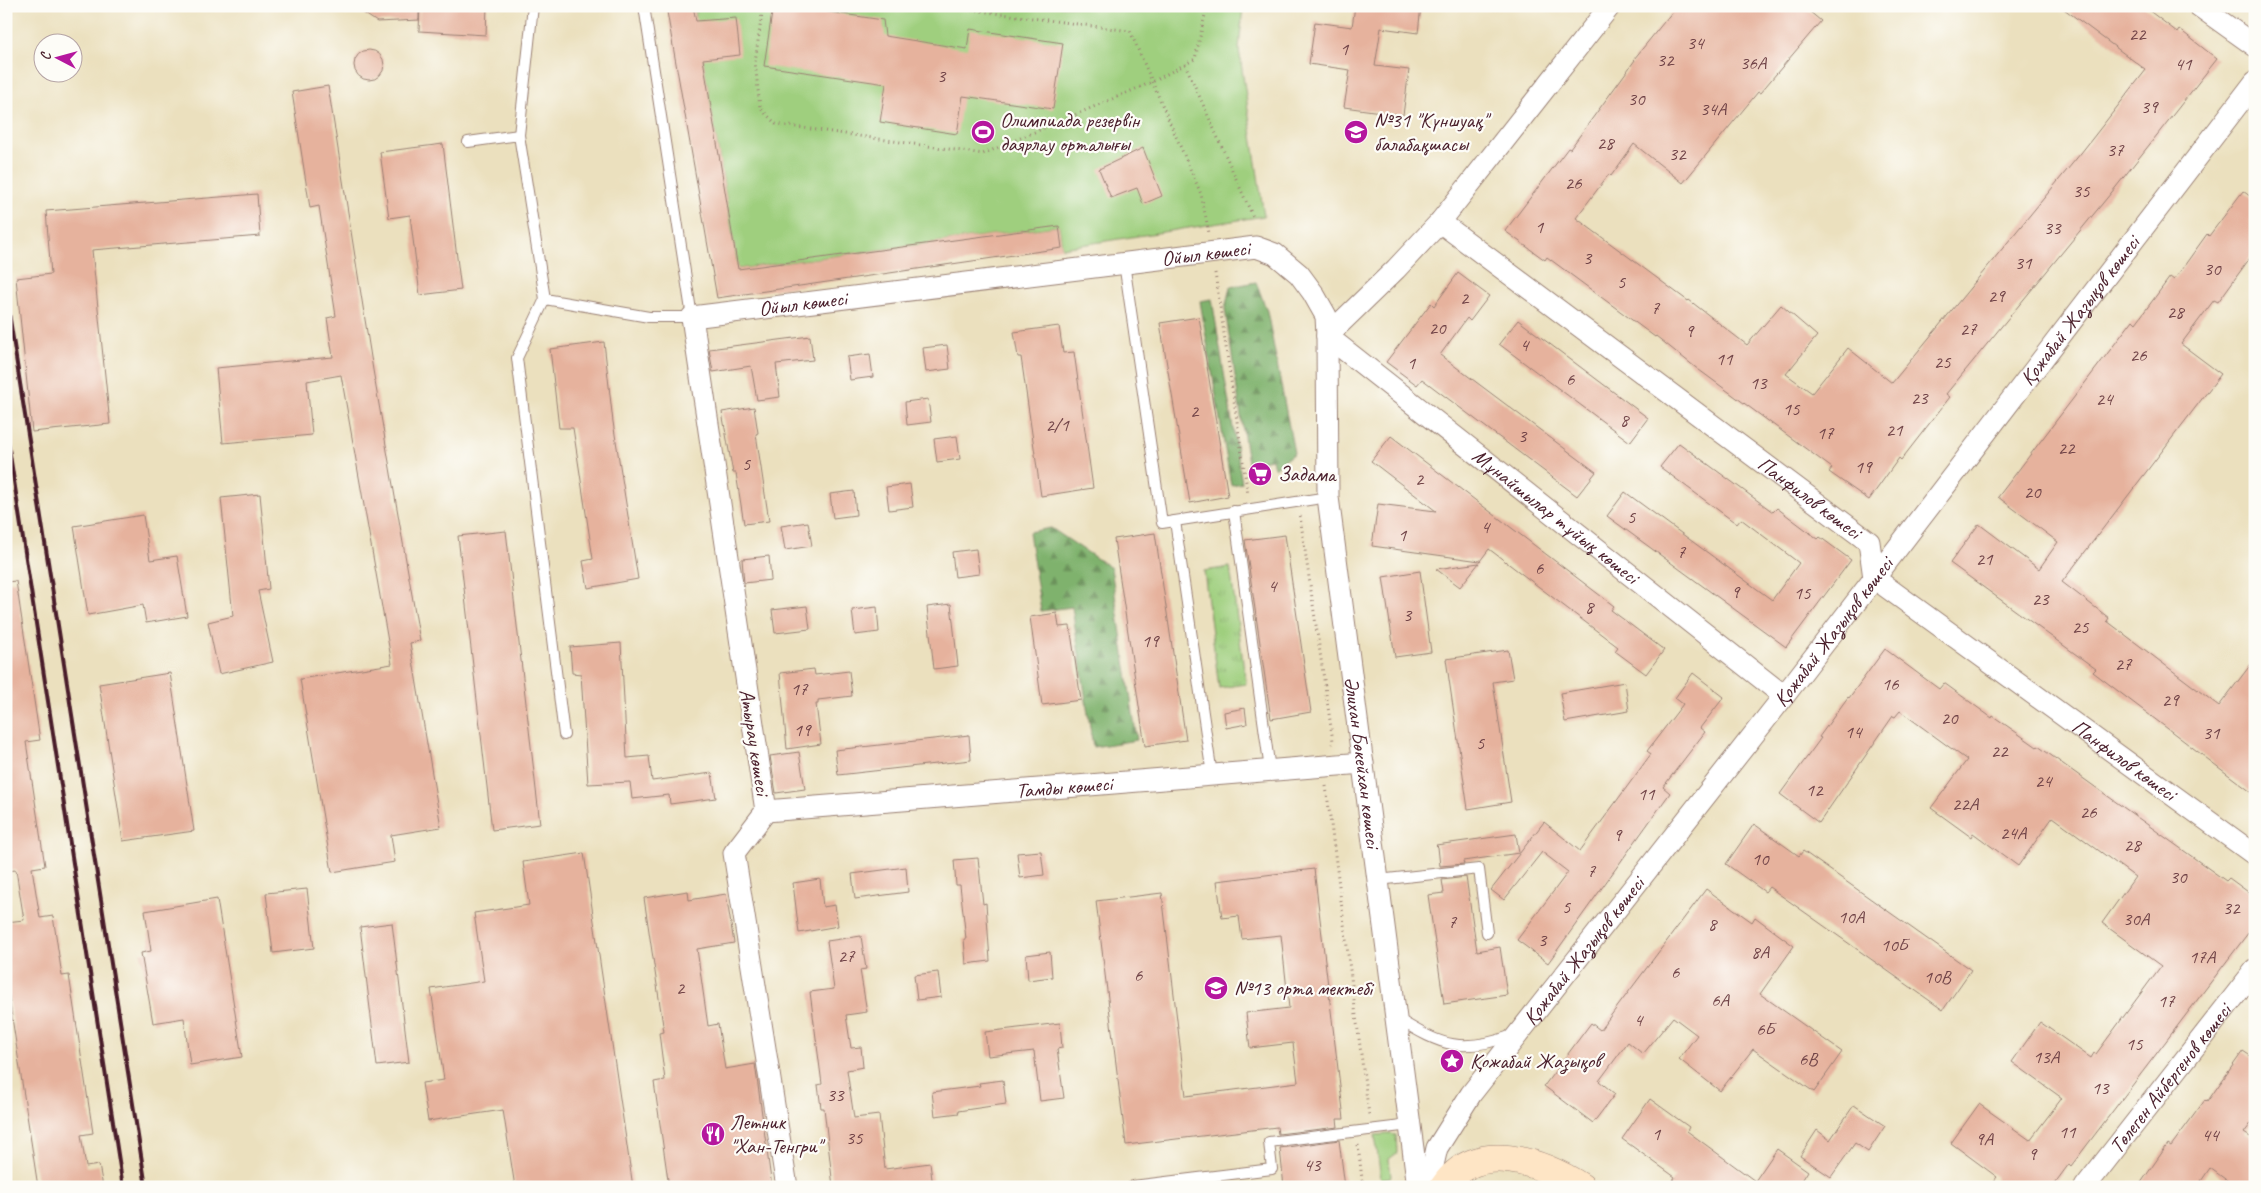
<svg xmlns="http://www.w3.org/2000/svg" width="2261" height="1193" viewBox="0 0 2261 1193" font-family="Caveat,sans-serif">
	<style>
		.grass { fill: #9fcf7e; stroke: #747754 }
		.forest { fill: url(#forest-firs); stroke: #64684c }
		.park { fill: url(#park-tufts); stroke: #747754 }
		.building { fill: #e6b29d }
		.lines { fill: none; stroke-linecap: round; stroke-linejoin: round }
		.lane-casing { stroke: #9a8074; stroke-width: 12 }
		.street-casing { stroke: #9a8074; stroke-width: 23 }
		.secondary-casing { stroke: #9a8074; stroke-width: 29 }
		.path { stroke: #9a8074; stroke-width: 3; stroke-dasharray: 1 4; stroke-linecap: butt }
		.lane { stroke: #fff; stroke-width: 10 }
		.street { stroke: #fff; stroke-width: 21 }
		.secondary { stroke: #fee5c5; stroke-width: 28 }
		.rail { stroke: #4a1f2b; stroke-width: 4 }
		.labels { text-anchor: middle; stroke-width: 4.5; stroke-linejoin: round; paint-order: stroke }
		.number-label { font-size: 19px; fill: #714448 }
		.poi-label { font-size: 21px; fill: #4a1f2b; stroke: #fdfcf7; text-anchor: start }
		.street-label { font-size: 21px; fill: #4a1f2b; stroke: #fdfcf7 }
	</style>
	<defs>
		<pattern id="forest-firs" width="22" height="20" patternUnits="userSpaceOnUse" patternTransform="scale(1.25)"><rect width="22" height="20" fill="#7fb26d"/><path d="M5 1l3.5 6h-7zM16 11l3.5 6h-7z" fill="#6a905a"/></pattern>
		<pattern id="park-tufts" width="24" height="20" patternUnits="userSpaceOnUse" patternTransform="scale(1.25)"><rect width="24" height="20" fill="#9fcf7e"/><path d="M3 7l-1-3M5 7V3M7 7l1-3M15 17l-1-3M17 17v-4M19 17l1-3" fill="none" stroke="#8ab16d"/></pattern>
	</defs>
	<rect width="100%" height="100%" fill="#fdfcf7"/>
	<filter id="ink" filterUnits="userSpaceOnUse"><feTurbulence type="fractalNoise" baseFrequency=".02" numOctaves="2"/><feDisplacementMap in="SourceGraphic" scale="10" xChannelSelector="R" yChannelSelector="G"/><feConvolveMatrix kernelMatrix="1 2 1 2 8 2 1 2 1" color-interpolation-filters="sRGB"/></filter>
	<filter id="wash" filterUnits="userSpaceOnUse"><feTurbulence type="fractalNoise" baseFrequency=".0096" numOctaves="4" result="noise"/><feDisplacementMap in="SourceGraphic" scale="20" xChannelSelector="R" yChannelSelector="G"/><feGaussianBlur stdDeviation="1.12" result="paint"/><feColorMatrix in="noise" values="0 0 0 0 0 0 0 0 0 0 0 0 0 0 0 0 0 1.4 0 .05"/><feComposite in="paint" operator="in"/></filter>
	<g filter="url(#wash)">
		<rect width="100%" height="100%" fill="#ebe0be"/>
		<g class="grass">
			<polygon points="694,6 1243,6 1239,49 1264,216 1062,248 1059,226 738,269"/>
			<polygon points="1389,1134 1396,1135 1397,1153 1389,1159 1391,1177 1381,1179 1375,1135"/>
		</g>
		<g class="forest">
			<polygon points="1256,282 1267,311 1294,453 1274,468 1272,459 1248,463 1225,309 1230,287"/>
			<polygon points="1212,299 1242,483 1231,485 1200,301"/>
			<polygon points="1051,528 1111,568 1137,740 1093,747 1072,607 1041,611 1029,532"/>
		</g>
		<polygon class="park" points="1230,567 1246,684 1219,688 1204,571"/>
		<g id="blocks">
			<g class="building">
				<polygon points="353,6 419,6 419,20 377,22"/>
				<polygon points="420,6 487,6 486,35 419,31"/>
				<polygon points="666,6 693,6 696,21 736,18 740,55 703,59 738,269 1059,226 1062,248 717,298"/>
				<polygon points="773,6 789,6 883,20 885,36 967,49 970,29 1063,43 1053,109 963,96 957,134 880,122 886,84 764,66"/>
				<polygon points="1355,6 1421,6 1418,33 1381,28 1375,66 1409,70 1403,115 1344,107 1350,70 1309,64 1315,22 1352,27"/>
				<polygon points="1677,6 1803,6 1821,21 1760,93 1758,92 1683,183 1634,144 1611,176 1609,174 1576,218 1688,301 1689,300 1747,345 1781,305 1817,336 1786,374 1812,393 1848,348 1892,383 2081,153 2146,70 2060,6 2143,6 2177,32 2179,29 2217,59 2116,187 1946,394 1950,397 1901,460 1899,458 1869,500 1829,472 1832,468 1695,367 1656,336 1655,337 1547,257 1545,260 1505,231 1568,148 1570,149 1635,60 1634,59"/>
				<circle cx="369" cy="65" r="15"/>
				<polygon points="328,86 373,370 420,641 410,643 441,827 391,835 395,862 332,872 300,679 392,664 341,375 307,381 312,435 223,443 216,368 333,357 327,318 336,316 319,206 310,208 292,92"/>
				<polygon points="443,144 461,290 420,295 410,215 389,218 380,152"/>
				<polygon points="1143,148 1162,196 1143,204 1137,188 1111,198 1099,169"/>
				<polygon points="2243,191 2255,200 2255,251 2218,302 2214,300 2181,344 2221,374 2062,582 2109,618 2107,621 2219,706 2255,659 2255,795 2093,672 2096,669 1950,563 1979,524 2039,569 2058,542 1998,497 2133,320 2136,323 2170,277 2174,280 2207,234 2209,236"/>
				<polygon points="257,194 260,236 92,250 110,424 32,432 16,278 51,274 46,211"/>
				<polygon points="1458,273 1489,296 1470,321 1467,318 1440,355 1596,472 1577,496 1422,379 1417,385 1386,362 1431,303 1434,306"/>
				<polygon points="1199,317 1228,496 1190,503 1160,323"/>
				<polygon points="1518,320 1648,418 1630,442 1499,344"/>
				<polygon points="1059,326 1063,353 1074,352 1093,488 1041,496 1021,357 1018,357 1014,332"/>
				<polygon points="810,336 813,360 776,364 780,397 757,400 751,366 713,372 709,349"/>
				<polygon points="604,342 613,422 638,579 588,588 583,561 593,559 573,428 559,428 550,349"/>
				<polygon points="947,345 950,369 926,372 923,348"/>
				<polygon points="870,354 873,377 850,380 847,357"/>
				<polygon points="928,399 931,422 907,425 905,402"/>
				<polygon points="754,407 758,433 756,434 769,521 744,524 736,473 733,473 722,412"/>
				<polygon points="957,436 960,459 937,462 934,439"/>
				<polygon points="1391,436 1614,606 1611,610 1664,650 1646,674 1615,651 1618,647 1489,549 1480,561 1372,546 1378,504 1436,511 1371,461"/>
				<polygon points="1679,443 1773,512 1777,508 1818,539 1820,537 1851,560 1786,647 1607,516 1625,492 1772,600 1799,563 1741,519 1737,524 1660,467"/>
				<polygon points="910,484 913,507 889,510 886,487"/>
				<polygon points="854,491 856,515 833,518 830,494"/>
				<polygon points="260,494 269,589 258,591 273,662 219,674 208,622 233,616 221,498"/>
				<polygon points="143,515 150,560 177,556 187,616 146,623 143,605 88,615 74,526"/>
				<polygon points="808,522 812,546 785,550 781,526"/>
				<polygon points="506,531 540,824 492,830 458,536"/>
				<polygon points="1155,533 1186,740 1145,746 1114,539"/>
				<polygon points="1285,535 1311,712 1271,719 1245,540"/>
				<polygon points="976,549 979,574 955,577 952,552"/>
				<polygon points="769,556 771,580 744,583 742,559"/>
				<polygon points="1479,563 1460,587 1436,569"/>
				<polygon points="1420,571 1431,652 1395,657 1383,577"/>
				<polygon points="16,581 40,740 26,742 45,866 32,868 40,918 53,916 62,976 69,975 93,1133 81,1135 86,1167 99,1165 103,1187 38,1187 6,978 6,922 24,920 16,870 6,871 6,582"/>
				<polygon points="951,604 958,666 934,669 927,607"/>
				<polygon points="807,606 810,629 775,633 772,610"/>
				<polygon points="877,607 879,632 855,635 852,610"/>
				<polygon points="1057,613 1059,627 1070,626 1081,700 1042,705 1030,617"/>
				<polygon points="621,643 627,758 649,756 652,781 712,773 716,798 670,804 669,795 632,799 630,782 588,784 581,674 572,673 570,647"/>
				<polygon points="1885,649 1939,689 1944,683 1992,718 1993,716 2037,747 2038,746 2226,881 2229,878 2255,897 2255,924 2071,1166 2069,1164 2052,1187 1989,1187 1997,1177 1951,1143 1979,1104 2030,1140 2062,1098 2012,1062 2040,1022 2091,1058 2094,1053 2096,1054 2161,966 2102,923 2135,877 2053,817 2018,866 1973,833 1971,837 1931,808 1967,760 1900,711 1895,717 1893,716 1819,823 1780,794 1821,738 1819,737 1848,697 1849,698"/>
				<polygon points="1508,650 1513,679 1493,682 1511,802 1468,809 1446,659"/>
				<polygon points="814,669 815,675 849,671 852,696 818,700 818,704 816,704 821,744 787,749 780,673"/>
				<polygon points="170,673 194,831 123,841 99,684"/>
				<polygon points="1693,673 1724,697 1700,728 1705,732 1663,787 1670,793 1548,963 1517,940 1568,872 1542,852 1504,900 1491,890 1544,822 1580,851 1651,754 1647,751 1683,704 1675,698"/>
				<polygon points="1625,682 1629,711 1565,722 1560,693"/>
				<polygon points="1245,708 1247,724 1226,728 1224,712"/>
				<polygon points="969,735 971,760 838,775 835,750"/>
				<polygon points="799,752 805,789 776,793 770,756"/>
				<polygon points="1754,824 1799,856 1803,851 1971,970 1943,1010 1769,887 1765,892 1726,864"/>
				<polygon points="1516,834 1519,853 1463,861 1464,864 1440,866 1438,847 1436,845"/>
				<polygon points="1041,851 1044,875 1020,878 1017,853"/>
				<polygon points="584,853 633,1187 515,1187 503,1110 428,1121 422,1083 444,1080 431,989 484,981 474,913 529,905 523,862"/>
				<polygon points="978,858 983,904 986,903 990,961 966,964 964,939 966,939 960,885 956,885 954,860"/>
				<polygon points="906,867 908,892 855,899 852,874"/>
				<polygon points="1314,869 1344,1119 1337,1119 1338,1127 1278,1134 1277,1127 1126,1145 1096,901 1162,893 1186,1096 1298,1082 1293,1043 1250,1048 1246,1013 1289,1008 1281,935 1242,939 1239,916 1222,918 1217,881"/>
				<polygon points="1466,877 1477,951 1500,947 1507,995 1444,1004 1428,895 1444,893 1442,880"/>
				<polygon points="820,879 823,907 835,905 838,926 799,933 793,883"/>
				<polygon points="307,889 314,948 273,953 266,893"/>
				<polygon points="1706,889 1752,922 1755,917 1794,946 1760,994 1842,1052 1814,1092 1753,1049 1720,1091 1679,1059 1697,1035 1673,1017 1643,1054 1628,1042 1599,1081 1615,1094 1593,1123 1544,1086 1591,1023 1600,1030"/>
				<polygon points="688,891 689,900 726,894 734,943 697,949 708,1026 718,1024 725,1069 755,1064 772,1187 669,1187 654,1082 665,1080 659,1033 664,1032 644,898"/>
				<polygon points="217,899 242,1057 190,1065 184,1018 153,1023 141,953 151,951 145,911"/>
				<polygon points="392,923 409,1062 377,1066 360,927"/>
				<polygon points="861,936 866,969 860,970 867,1012 846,1015 851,1048 861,1047 863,1067 847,1070 854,1118 879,1115 885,1169 930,1163 933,1187 833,1187 824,1108 821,1108 818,1085 822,1084 810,992 834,989 827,941"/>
				<polygon points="1050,952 1052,977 1028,980 1026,955"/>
				<polygon points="938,972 941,997 917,1000 914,975"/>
				<polygon points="1060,1023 1062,1048 1057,1049 1064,1098 1040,1101 1034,1051 988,1056 985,1032"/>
				<polygon points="2243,1051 2255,1059 2255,1118 2244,1133 2255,1140 2255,1187 2236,1187 2210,1168 2197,1187 2138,1187 2168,1144 2171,1146 2205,1100 2207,1102"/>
				<polygon points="1003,1080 1006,1104 958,1111 959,1113 935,1116 932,1092 980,1086 979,1083"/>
				<polygon points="1650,1099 1689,1127 1687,1131 1755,1181 1777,1149 1808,1171 1798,1187 1669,1187 1675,1177 1622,1139"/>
				<polygon points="1854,1105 1885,1126 1868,1152 1855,1143 1831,1177 1800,1156 1817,1130 1830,1140"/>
				<polygon points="1339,1140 1345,1187 1284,1187 1280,1148"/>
			</g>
		</g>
	</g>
	<g filter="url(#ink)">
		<use href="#blocks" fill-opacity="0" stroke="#9a8074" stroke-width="1"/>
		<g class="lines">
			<g class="lane-casing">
				<g id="lane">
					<polyline points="533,6 519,135 545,299 649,317 692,317 644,6"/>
					<polyline points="468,142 519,135"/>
					<polyline points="1124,263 1162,523 1328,497"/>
					<polyline points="545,299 517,358 564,735"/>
					<polyline points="1234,511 1270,770"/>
					<polyline points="1175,521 1212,775"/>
					<polyline points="1378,880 1479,869 1487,933"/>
					<path d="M1398,1019C1442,1046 1462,1054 1513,1035"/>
					<polyline points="1133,1186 1272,1169 1269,1142 1410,1125"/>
				</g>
			</g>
			<g class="street-casing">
				<g id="street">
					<polyline points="2199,6 2255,46"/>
					<path id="s1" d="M1440,222L1869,542L1874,578L2255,855"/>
					<path id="s2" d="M1327,336L1784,696"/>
					<polyline points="1327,336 1396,269 1440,222 1610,6"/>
					<path id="s3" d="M766,811L1363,763"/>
					<path id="s4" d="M787,1187L734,853L766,811L692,317L1256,247L1275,254L1299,274L1313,293L1326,316L1327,336L1328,497L1418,1187"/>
					<path id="s5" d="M1428,1187L1437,1148L1471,1094L1784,696L2255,82"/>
					<path id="s6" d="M2085,1187L2255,970"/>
				</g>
			</g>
			<g class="secondary-casing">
				<path id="secondary" d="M1444,1187C1476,1138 1541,1162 1581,1187"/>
			</g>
			<g class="path">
				<polyline points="763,6 755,62 760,108 776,124 983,154 1152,82 1195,59 1207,6"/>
				<polyline points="942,6 1130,31 1201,194 1209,233"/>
				<polyline points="1185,64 1253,217"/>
				<polyline points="1215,273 1248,495"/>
				<polyline points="1300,516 1333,741 1332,744"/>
				<polyline points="1326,786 1369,1115"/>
				<polyline points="1358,1145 1363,1187"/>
			</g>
			<use href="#lane" class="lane"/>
			<use href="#street" class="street"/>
			<use href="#secondary" class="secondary"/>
			<g class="rail">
				<polyline points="6,294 146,1187"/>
				<polyline points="6,429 123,1187"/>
			</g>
		</g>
	</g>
	<defs>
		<g id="stadium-disc" transform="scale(1.25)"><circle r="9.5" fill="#b5179e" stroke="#fdfcf7"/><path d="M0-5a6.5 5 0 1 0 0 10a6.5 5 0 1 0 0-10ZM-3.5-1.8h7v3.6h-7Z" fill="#fff"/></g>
		<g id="school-disc" transform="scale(1.25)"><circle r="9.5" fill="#b5179e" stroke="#fdfcf7"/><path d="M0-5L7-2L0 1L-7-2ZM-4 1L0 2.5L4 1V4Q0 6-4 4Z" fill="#fff"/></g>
		<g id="supermarket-disc" transform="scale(1.25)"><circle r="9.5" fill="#b5179e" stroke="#fdfcf7"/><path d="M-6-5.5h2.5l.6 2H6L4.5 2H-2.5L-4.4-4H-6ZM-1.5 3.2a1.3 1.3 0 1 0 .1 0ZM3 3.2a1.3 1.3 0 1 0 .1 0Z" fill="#fff"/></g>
		<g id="sight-disc" transform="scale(1.25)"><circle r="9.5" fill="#b5179e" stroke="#fdfcf7"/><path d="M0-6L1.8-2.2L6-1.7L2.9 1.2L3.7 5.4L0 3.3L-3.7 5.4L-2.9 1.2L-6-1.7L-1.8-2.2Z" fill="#fff"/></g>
		<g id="restaurant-disc" transform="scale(1.25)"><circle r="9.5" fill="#b5179e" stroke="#fdfcf7"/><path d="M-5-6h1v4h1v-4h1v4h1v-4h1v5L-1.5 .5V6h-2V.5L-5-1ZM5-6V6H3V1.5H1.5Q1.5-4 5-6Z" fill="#fff"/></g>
	</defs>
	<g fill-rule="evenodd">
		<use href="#stadium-disc" x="983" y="132"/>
		<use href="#school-disc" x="1356" y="132"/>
		<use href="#supermarket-disc" x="1260" y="474"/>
		<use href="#school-disc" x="1216" y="988"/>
		<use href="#sight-disc" x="1452" y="1061"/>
		<use href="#restaurant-disc" x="713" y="1134"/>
	</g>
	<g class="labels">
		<g class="number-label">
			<text x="2137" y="40">22</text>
			<text x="1695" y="49">34</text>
			<text x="1344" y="55">1</text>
			<text x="1665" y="66">32</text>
			<text x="1753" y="69">36А</text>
			<text x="2183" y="70">41</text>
			<text x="941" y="82">3</text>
			<text x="1636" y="105">30</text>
			<text x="2149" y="113">39</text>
			<text x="1713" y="115">34А</text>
			<text x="1605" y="149">28</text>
			<text x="2115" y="156">37</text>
			<text x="1677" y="160">32</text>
			<text x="1573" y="189">26</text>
			<text x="2081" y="197">35</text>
			<text x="1539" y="233">1</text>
			<text x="2052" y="234">33</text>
			<text x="1587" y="264">3</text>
			<text x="2023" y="269">31</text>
			<text x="2212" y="275">30</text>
			<text x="1621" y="288">5</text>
			<text x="1996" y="302">29</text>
			<text x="1464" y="304">2</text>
			<text x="1655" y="314">7</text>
			<text x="2175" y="318">28</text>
			<text x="1437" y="334">20</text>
			<text x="1968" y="335">27</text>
			<text x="1689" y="337">9</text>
			<text x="1524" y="351">4</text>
			<text x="2138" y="361">26</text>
			<text x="1724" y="365">11</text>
			<text x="1942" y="368">25</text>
			<text x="1411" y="369">1</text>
			<text x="1570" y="385">6</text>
			<text x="1758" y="389">13</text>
			<text x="1919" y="404">23</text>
			<text x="2104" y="405">24</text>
			<text x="1791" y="415">15</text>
			<text x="1194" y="417">2</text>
			<text x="1624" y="426">8</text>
			<text x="1057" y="431">2/1</text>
			<text x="1894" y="436">21</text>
			<text x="1825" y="439">17</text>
			<text x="1522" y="442">3</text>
			<text x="2066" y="454">22</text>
			<text x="746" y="470">5</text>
			<text x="1863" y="473">19</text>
			<text x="1419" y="485">2</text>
			<text x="2032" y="498">20</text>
			<text x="1631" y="523">5</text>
			<text x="1485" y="533">4</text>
			<text x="1402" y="541">1</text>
			<text x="1681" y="558">7</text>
			<text x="1984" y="565">21</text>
			<text x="1539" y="574">6</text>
			<text x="1272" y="592">4</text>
			<text x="1735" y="598">9</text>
			<text x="1802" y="599">15</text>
			<text x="2040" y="605">23</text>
			<text x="1589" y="613">8</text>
			<text x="1407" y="621">3</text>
			<text x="2080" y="633">25</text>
			<text x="1150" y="647">19</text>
			<text x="2123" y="670">27</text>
			<text x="1890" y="690">16</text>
			<text x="799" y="695">17</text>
			<text x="2170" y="706">29</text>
			<text x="1949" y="724">20</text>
			<text x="802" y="736">19</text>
			<text x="1853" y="738">14</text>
			<text x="2211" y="739">31</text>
			<text x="1480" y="749">5</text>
			<text x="1999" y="757">22</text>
			<text x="2043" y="787">24</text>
			<text x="1814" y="796">12</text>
			<text x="1646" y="800">11</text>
			<text x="1965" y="810">22А</text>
			<text x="2088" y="818">26</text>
			<text x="2013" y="839">24А</text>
			<text x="1617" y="841">9</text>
			<text x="2132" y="851">28</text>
			<text x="1760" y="865">10</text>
			<text x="1591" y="877">7</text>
			<text x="2178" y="883">30</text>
			<text x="1566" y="913">5</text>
			<text x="2231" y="914">32</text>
			<text x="1851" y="923">10А</text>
			<text x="2136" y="925">30А</text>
			<text x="1452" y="928">7</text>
			<text x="1712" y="930">8</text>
			<text x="1542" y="946">3</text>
			<text x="1894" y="951">10Б</text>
			<text x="1760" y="958">8А</text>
			<text x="846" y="962">27</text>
			<text x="2202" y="963">17А</text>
			<text x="1675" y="978">6</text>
			<text x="1138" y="981">6</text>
			<text x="1937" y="983">10В</text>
			<text x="680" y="994">2</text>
			<text x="1720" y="1006">6А</text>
			<text x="2166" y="1007">17</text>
			<text x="1638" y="1026">4</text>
			<text x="1765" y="1035">6Б</text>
			<text x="2134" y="1050">15</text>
			<text x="2046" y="1063">13А</text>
			<text x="1808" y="1065">6В</text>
			<text x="2100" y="1094">13</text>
			<text x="835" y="1101">33</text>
			<text x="2067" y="1138">11</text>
			<text x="1656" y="1140">1</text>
			<text x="2210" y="1141">44</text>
			<text x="854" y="1144">35</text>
			<text x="1984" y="1145">9А</text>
			<text x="2032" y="1160">9</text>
			<text x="1312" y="1171">43</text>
		</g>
		<g class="poi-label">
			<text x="1000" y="127">Олимпиада резервін<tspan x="1000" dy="24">даярлау орталығы</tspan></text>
			<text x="1374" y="127">№31 "Күншуақ"<tspan x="1374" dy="24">балабақшасы</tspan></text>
			<text x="1278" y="481">Задама</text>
			<text x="1234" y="995">№13 орта мектебі</text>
			<text x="1470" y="1068">Қожабай Жазықов</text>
			<text x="730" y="1129">Летник<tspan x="730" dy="24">"Хан-Тенгри"</tspan></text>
		</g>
		<g class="street-label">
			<text dy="7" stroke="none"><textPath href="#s4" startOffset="1408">Ойыл көшесі</textPath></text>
			<text dy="7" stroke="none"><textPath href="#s4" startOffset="1002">Ойыл көшесі</textPath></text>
			<text dy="7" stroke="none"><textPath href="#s5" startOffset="1096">Қожабай Жазықов көшесі</textPath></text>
			<text dy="7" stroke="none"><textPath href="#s1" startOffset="461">Панфилов көшесі</textPath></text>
			<text dy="7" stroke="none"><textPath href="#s2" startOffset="291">Мұнайшылар тұйық көшесі</textPath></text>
			<text dy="7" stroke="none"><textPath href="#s5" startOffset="691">Қожабай Жазықов көшесі</textPath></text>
			<text transform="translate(755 742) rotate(81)" y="7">Атырау көшесі</text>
			<text dy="7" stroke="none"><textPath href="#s1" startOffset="881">Панфилов көшесі</textPath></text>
			<text dy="7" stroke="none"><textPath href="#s4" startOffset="2009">Әлихан Бөкейхан көшесі</textPath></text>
			<text dy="7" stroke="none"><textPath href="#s3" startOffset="299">Тамды көшесі</textPath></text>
			<text dy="7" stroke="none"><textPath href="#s5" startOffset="286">Қожабай Жазықов көшесі</textPath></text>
			<text dy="7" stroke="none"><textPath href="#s6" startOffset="138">Төлеген Айбергенов көшесі</textPath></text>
		</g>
	</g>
	<rect width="2261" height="1193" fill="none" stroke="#fdfcf7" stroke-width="25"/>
	<g transform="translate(58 58) rotate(276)"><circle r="24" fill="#fdfcf7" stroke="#b5a4a5"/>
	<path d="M0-4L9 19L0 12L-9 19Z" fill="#b5179e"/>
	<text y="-8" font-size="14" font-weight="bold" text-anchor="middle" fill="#4a1f2b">С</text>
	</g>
</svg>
